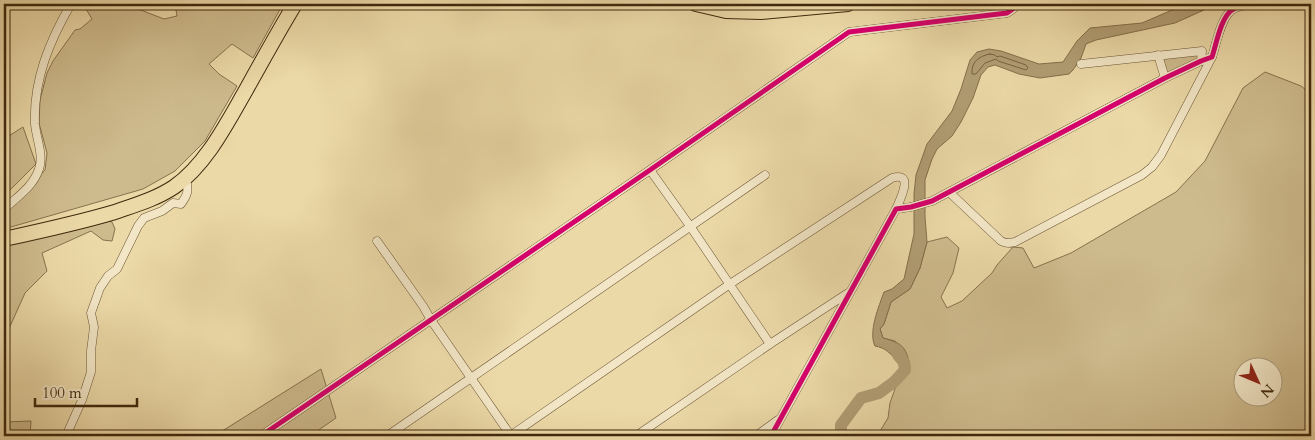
<svg xmlns="http://www.w3.org/2000/svg" width="1315" height="440" viewBox="0 0 1315 440" font-family="Cardo,serif">
	<style>
		.green { fill: #cebb8d; stroke: #87724d; fill-rule: evenodd }
		.water { fill: #b19d73; stroke: #846e4a }
		.lines { fill: none; stroke-linecap: round; stroke-linejoin: round }
		.shore { stroke: #786240; stroke-width: 1 }
		.river { stroke: #b19d73; stroke-width: 12 }
		.minor-casing { stroke: #6b5434; stroke-width: 9 }
		.trunk-casing { stroke: #40280d; stroke-width: 16 }
		.minor { stroke: #f2e6c6; stroke-width: 8 }
		.trunk { stroke: #ebd9a7; stroke-width: 14 }
		.cycleway-casing { stroke: #f2e6c6; stroke-width: 8 }
		.cycleway { stroke: #d6006c; stroke-width: 5 }
	</style>
	<rect width="100%" height="100%" fill="#ebd9a7"/>
	<filter id="stains"><feTurbulence type="fractalNoise" baseFrequency=".004" numOctaves="4"/><feColorMatrix values="0 0 0 0 .2 0 0 0 0 .09 0 0 0 0 .02 0 0 0 .5 -.17"/></filter>
	<radialGradient id="worn" r=".72"><stop offset=".6" stop-color="#630" stop-opacity="0"/><stop offset="1" stop-color="#630" stop-opacity=".3"/></radialGradient>
	<g class="green">
		<polygon points="88,4 125,4 164,19 177,16 175,4 283,4 253,58 232,44 209,64 219,74 237,86 205,141 175,171 143,189 4,229 4,211 30,187 45,170 47,153 39,123 40,100 47,73 53,61 75,30 80,29 92,19 86,9"/>
		<polygon points="1200,52 1200,60 1166,76 1160,57"/>
		<path d="M1265,72L1301,86L1311,94V436H877L888,418L890,403L897,383L910,368L895,341L883,338L880,329L884,324L891,302L910,289L920,268L927,242L947,237L959,248L953,273L941,297L947,308L962,301L992,273L997,265L1013,247L1023,248L1034,268L1071,253L1176,192L1205,161L1243,88ZM1242,368H1272V398H1242Z"/>
		<polygon points="23,127 36,164 4,196 4,139"/>
		<polygon points="101,218 112,222 115,229 112,241 103,240 91,231 42,253 47,271 25,293 7,333 4,334 4,243"/>
		<polygon points="321,369 336,418 310,436 218,436 219,433"/>
		<polygon points="31,421 30,436 4,436 4,422"/>
	</g>
	<path class="water" d="M1186,4H1210L1204,10L1175,23L1096,40L1086,44L1081,58L1073,70L1069,74L1040,78L1019,74L995,65L988,67L981,75L973,98L961,122L952,136L937,149L932,159L925,180V217L927,242L920,268L910,289L891,302L884,324L880,329L883,338C903,343 907,348 910,368L905,370C901,362 900,362 894,357C887,351 885,348 875,346C868,332 879,306 884,292L892,289L904,279L914,234V194L916,175L927,144L952,111L961,89L970,60L977,52L989,49L1001,51L1039,64L1063,62L1077,41L1090,28L1142,23Z"/>
	<g class="lines">
		<path class="shore" d="M990,54L995,55L997,57L1000,56L1026,65L1028,68L1026,70L998,61L996,59L985,63L976,74H972C971,62 979,56 990,54Z"/>
		<polyline class="river" points="841,436 841,425 861,398 879,393 894,382 905,370 904,362 898,355"/>
		<g class="minor-casing">
			<g id="minor">
				<polyline points="1158,55 1165,78"/>
				<polyline points="1081,64 1202,51 1201,61"/>
				<polyline points="650,170 690,226 770,344"/>
				<path d="M949,192L1001,241C1007,244 1010,243 1015,242L1142,175L1152,167L1161,155L1212,57"/>
				<path d="M4,209C17,197 33,187 39,169C44,155 36,138 35,124C33,80 50,40 71,4"/>
				<polyline points="377,241 423,306 431,320 511,436"/>
				<path d="M66,436L82,400L91,372V351L94,327L91,313L100,288L108,276L117,269L138,226L144,218L162,211L173,203L181,204C189,193 188,191 186,177"/>
				<polyline points="261,436 650,170 849,32 1007,13 1014,8 1016,4"/>
				<polyline points="387,436 765,175"/>
				<path d="M510,436L730,284L892,178C915,171 900,200 896,209"/>
				<polyline points="636,436 770,344 848,293"/>
				<polyline points="756,436 778,420"/>
				<path d="M771,436L896,209L911,207L932,201L1165,78L1201,61L1212,57C1216,45 1221,17 1232,10C1237,6 1244,5 1251,4"/>
			</g>
		</g>
		<g class="trunk-casing">
			<g id="trunk">
				<polyline points="696,4 726,11 761,12 848,4"/>
				<path d="M4,239C41,231 78,223 115,212C135,205 156,199 174,187C206,165 227,123 246,90C262,61 278,32 295,4"/>
			</g>
		</g>
		<use href="#minor" class="minor"/>
		<use href="#trunk" class="trunk"/>
		<g class="cycleway-casing">
			<g id="cycleway">
				<polyline points="261,436 650,170 849,32 1007,13 1014,8 1016,4"/>
				<path d="M771,436L896,209L911,207L932,201L1165,78L1201,61L1212,57C1216,45 1221,17 1232,10C1237,6 1244,5 1251,4"/>
			</g>
		</g>
		<use href="#cycleway" class="cycleway"/>
	</g>
	<rect width="1315" height="440" fill="none" stroke="#ebd9a7" stroke-width="20"/>
	<rect x="5" y="5" width="1305" height="430" fill="none" stroke="#40280d" stroke-width="2.5"/>
	<rect x="10" y="10" width="1295" height="420" fill="none" stroke="#40280d"/>
	<g transform="translate(1258 382) rotate(134)"><circle r="24" fill="#f2e6c6" stroke="#ab9a7c"/>
	<path d="M0-4L9 19L0 12L-9 19Z" fill="#8f2418"/>
	<text y="-8" font-size="14" font-weight="bold" text-anchor="middle" fill="#40280d">N</text>
	</g>
	<path d="M35 398v8h102v-8" fill="none" stroke="#40280d" stroke-width="2.5"/>
	<text x="42" y="398" font-size="15" fill="#40280d" stroke="#f2e6c6" stroke-width="4" paint-order="stroke">100 m</text>
	<rect width="100%" height="100%" filter="url(#stains)"/>
	<rect width="100%" height="100%" fill="url(#worn)"/>
</svg>
